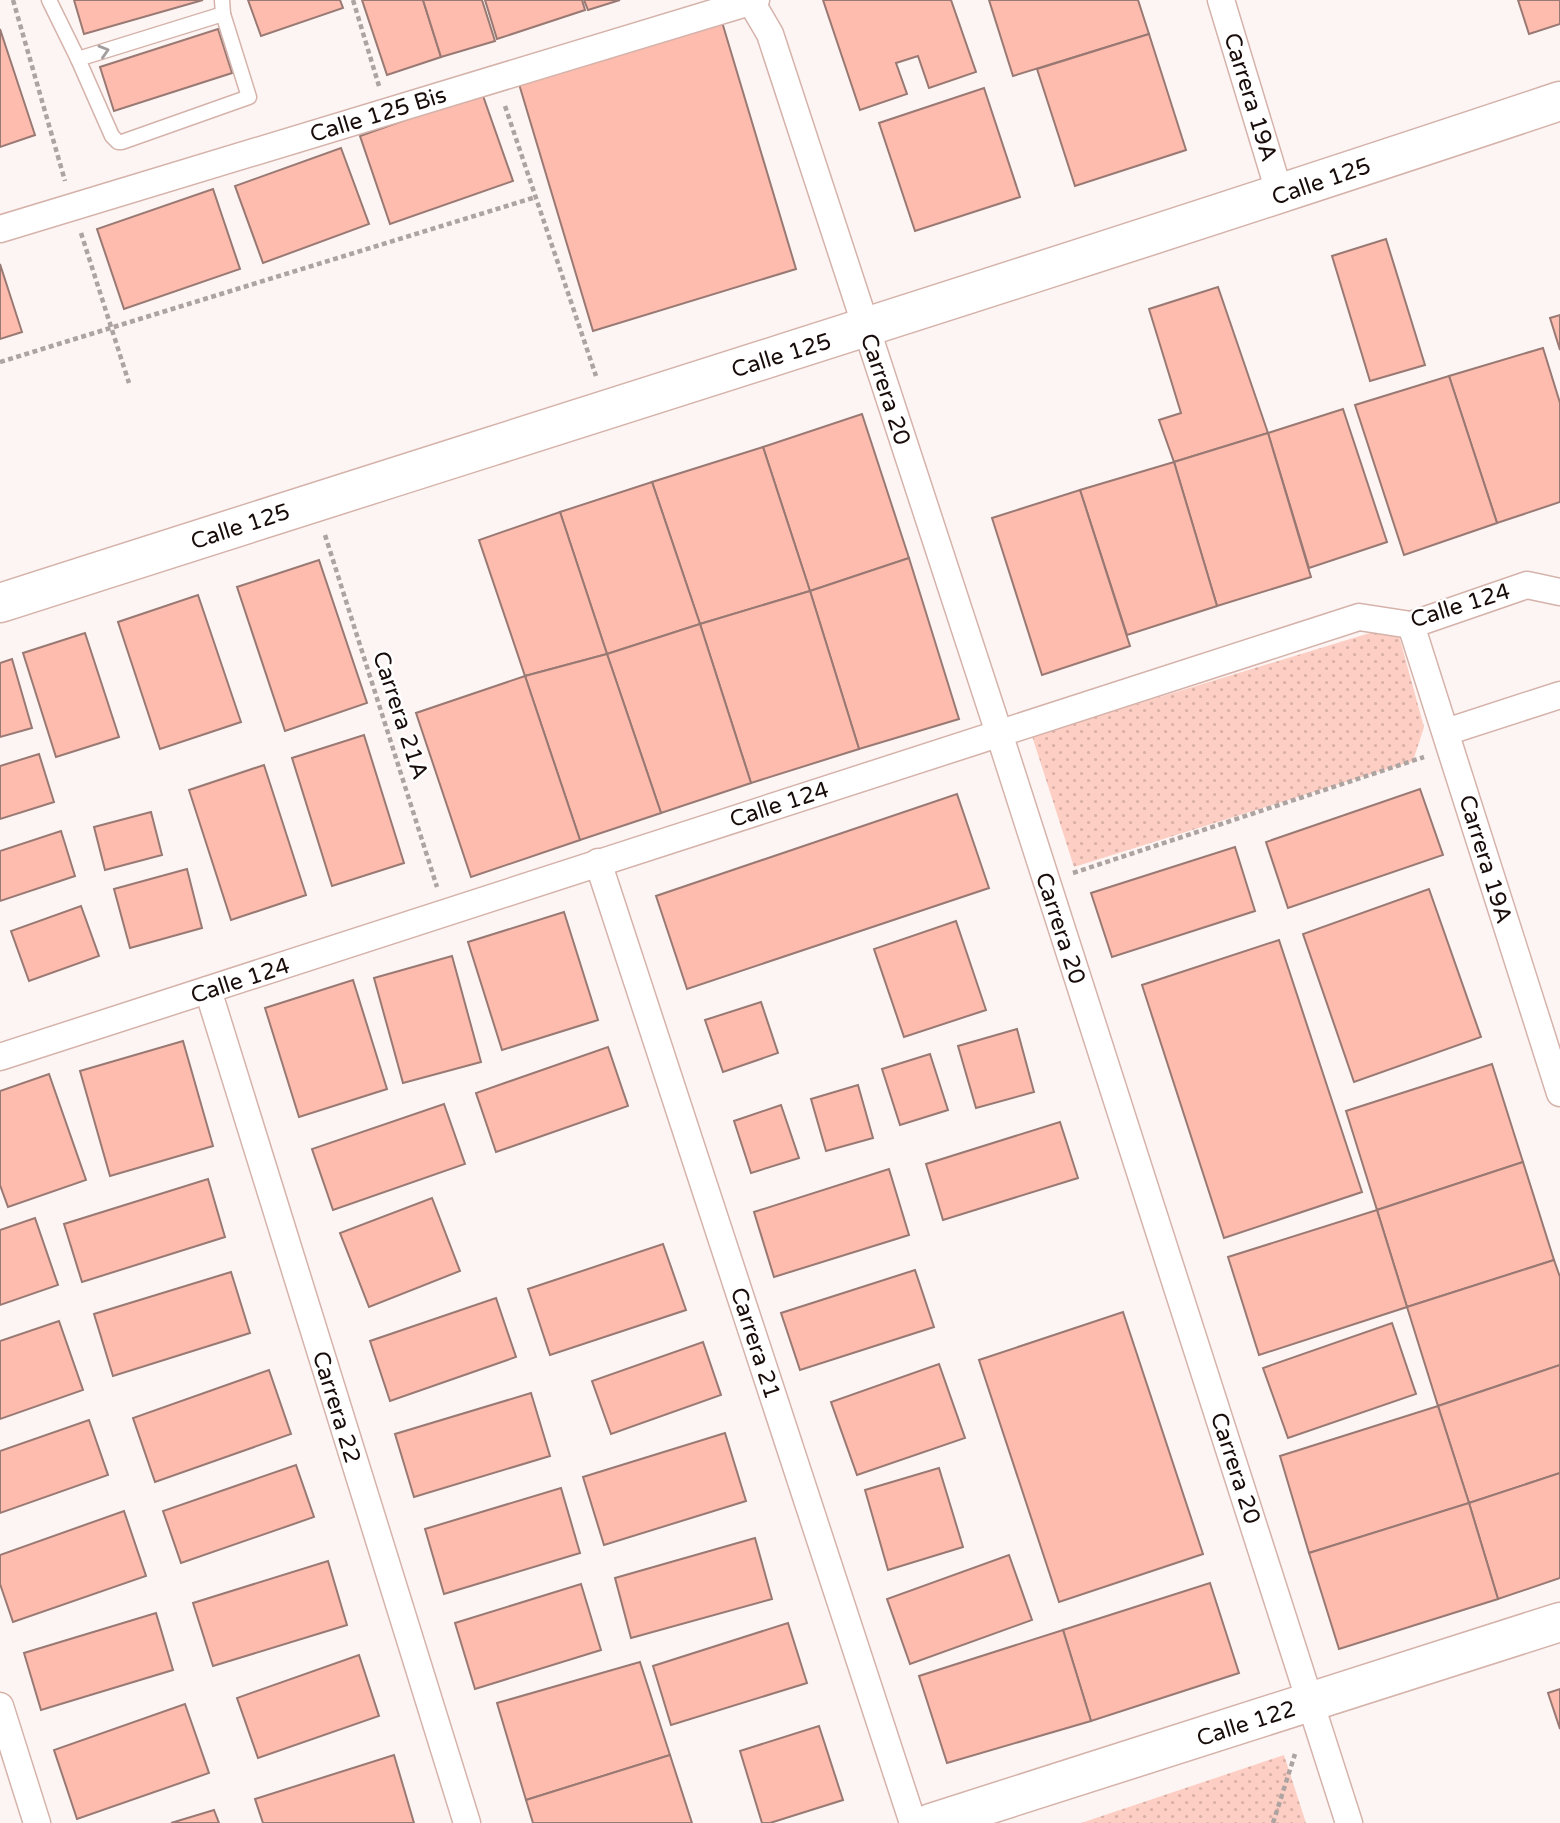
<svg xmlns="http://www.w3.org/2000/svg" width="1560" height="1823" viewBox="0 0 1560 1823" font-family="'Varela Round',sans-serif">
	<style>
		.grass { fill: url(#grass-dots) }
		.building { fill: #febcae; stroke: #997973; stroke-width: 2 }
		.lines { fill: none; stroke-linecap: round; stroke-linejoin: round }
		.lane-casing { stroke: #d5b3ab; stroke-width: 17 }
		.street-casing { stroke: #d5b3ab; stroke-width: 29 }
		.secondary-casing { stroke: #d5b3ab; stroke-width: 41 }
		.path { stroke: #ada4a2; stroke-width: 4.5; stroke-dasharray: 5 3.5; stroke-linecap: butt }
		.lane { stroke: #fff; stroke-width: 14 }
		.street { stroke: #fff; stroke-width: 26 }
		.secondary { stroke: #fff; stroke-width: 38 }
		.oneway { stroke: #a39e9d }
		.labels { text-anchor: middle; stroke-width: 5; stroke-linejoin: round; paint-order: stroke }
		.street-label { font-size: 23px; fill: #180d0a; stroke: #fff }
	</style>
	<defs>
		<pattern id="grass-dots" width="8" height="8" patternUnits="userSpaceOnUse" patternTransform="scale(1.75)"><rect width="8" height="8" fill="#fdcec3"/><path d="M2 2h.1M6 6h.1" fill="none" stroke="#d8b0a6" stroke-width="1.8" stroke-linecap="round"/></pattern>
	</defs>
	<rect width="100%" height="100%" fill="#fdf5f3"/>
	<g class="grass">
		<polygon points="1396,625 1424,727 1413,761 1074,867 1032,736"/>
		<polygon points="1284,1755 1306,1823 1081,1823"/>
	</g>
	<g class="building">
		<polygon points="74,0 203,0 84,34"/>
		<polygon points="248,0 340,0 343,8 261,36"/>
		<polygon points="362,0 423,0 441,57 387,75"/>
		<polygon points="423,0 482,0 495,41 441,57"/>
		<polygon points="485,0 582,0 585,10 497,39"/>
		<polygon points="584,0 620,0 588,10"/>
		<polygon points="823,0 951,0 976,72 929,88 918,56 896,63 907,94 860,110"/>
		<polygon points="989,0 1138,0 1149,34 1013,76"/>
		<polygon points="1518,0 1560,0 1560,24 1529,34"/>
		<polygon points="722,22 796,269 593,331 519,84"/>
		<polygon points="0,29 35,135 0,147"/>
		<polygon points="218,29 232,73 114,111 100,67"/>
		<polygon points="1149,34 1186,150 1075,186 1037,69"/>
		<polygon points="984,88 1020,197 915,231 879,123"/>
		<polygon points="482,93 513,181 390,224 360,136"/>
		<polygon points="341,148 369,224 263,263 235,186"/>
		<polygon points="213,189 240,269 124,309 97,229"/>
		<polygon points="1386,239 1425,365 1370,381 1332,256"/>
		<polygon points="0,264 22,332 0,339"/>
		<polygon points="1218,287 1268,433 1174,462 1159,420 1181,413 1149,309"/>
		<polygon points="1560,315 1560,350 1550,318"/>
		<polygon points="1543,348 1560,403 1560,502 1497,523 1449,376"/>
		<polygon points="1449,376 1497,523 1404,555 1355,405"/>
		<polygon points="1343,409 1387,542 1309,568 1268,433"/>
		<polygon points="862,414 909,558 810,591 763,447"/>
		<polygon points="1268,433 1311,577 1217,606 1174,462"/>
		<polygon points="763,447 810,591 700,624 652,482"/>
		<polygon points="1174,462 1217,606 1127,635 1080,490"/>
		<polygon points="652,482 700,624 607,654 560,512"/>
		<polygon points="1080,490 1130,646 1042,675 992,518"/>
		<polygon points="560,512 607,654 525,676 479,540"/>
		<polygon points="909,558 959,719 859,749 810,591"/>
		<polygon points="319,560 367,703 285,731 237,587"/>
		<polygon points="810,591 859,749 751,783 700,624"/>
		<polygon points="198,595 241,722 160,749 118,622"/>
		<polygon points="700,624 751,783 661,813 607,654"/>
		<polygon points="85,633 119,737 56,757 23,653"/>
		<polygon points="607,654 661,813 580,840 525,676"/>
		<polygon points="12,659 32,728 0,737 0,663"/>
		<polygon points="525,676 580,840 471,877 416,713"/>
		<polygon points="364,735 404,863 332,886 292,758"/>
		<polygon points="39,754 54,802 0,819 0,766"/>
		<polygon points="264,765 306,895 231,920 189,790"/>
		<polygon points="1420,789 1443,855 1288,908 1266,842"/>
		<polygon points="957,794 989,888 687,989 656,896"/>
		<polygon points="151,812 162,855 105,870 94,827"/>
		<polygon points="61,831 75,876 0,901 0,851"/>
		<polygon points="1235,847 1255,911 1112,957 1091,893"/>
		<polygon points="187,869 202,928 130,948 114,889"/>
		<polygon points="1429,889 1481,1037 1354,1082 1303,934"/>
		<polygon points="81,906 99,956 29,981 11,931"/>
		<polygon points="564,912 598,1020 502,1050 468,942"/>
		<polygon points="956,921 986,1010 904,1037 874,949"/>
		<polygon points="1279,940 1362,1192 1224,1238 1142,985"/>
		<polygon points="452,956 481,1062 403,1083 374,978"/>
		<polygon points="353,980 387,1089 299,1117 265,1008"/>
		<polygon points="761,1002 778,1053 723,1072 705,1020"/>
		<polygon points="1017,1029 1034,1092 976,1108 958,1046"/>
		<polygon points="183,1041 213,1146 110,1176 80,1071"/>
		<polygon points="608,1047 628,1106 496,1152 476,1093"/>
		<polygon points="930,1054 948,1110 900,1125 882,1069"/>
		<polygon points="1492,1064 1523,1162 1377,1210 1346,1111"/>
		<polygon points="49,1074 86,1180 8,1207 0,1185 0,1091"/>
		<polygon points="858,1085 873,1138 826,1151 811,1099"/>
		<polygon points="444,1104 465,1164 333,1210 312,1149"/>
		<polygon points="781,1105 799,1158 751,1173 734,1121"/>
		<polygon points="1060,1122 1078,1178 943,1220 926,1164"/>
		<polygon points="1523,1162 1554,1260 1407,1307 1377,1210"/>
		<polygon points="889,1169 909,1235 774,1277 754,1212"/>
		<polygon points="208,1179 225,1237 82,1282 64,1224"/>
		<polygon points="432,1198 460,1271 369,1307 340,1233"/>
		<polygon points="1377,1210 1407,1307 1259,1355 1228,1257"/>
		<polygon points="35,1218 58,1285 0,1305 0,1230"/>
		<polygon points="663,1244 686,1310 550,1355 528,1289"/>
		<polygon points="1554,1260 1560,1277 1560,1365 1438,1406 1407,1307"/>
		<polygon points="915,1270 934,1327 800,1370 781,1313"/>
		<polygon points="231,1272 250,1333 113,1376 94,1314"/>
		<polygon points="496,1298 516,1357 390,1401 370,1341"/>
		<polygon points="1123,1312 1203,1554 1059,1602 979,1360"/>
		<polygon points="59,1321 83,1390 0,1419 0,1341"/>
		<polygon points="1392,1323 1416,1394 1288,1438 1263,1368"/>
		<polygon points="703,1342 721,1395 611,1434 592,1381"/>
		<polygon points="939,1364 965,1438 857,1475 831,1402"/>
		<polygon points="1560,1365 1560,1473 1469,1503 1438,1406"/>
		<polygon points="269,1370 291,1434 155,1482 133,1418"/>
		<polygon points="531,1393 550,1456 414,1497 395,1434"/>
		<polygon points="1438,1406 1469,1503 1309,1553 1280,1456"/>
		<polygon points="89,1420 108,1475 0,1513 0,1451"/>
		<polygon points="725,1433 746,1501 604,1545 583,1477"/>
		<polygon points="296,1465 314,1517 181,1563 163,1511"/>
		<polygon points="939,1468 963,1547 888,1570 865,1490"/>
		<polygon points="1560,1473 1560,1578 1498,1599 1469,1503"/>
		<polygon points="561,1488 580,1553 444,1594 425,1529"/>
		<polygon points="1469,1503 1498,1599 1339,1649 1309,1553"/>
		<polygon points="124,1511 146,1576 13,1622 0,1584 0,1555"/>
		<polygon points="755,1538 772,1599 631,1638 615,1578"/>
		<polygon points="1009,1555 1032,1620 910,1664 887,1599"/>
		<polygon points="328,1561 347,1625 213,1666 193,1603"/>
		<polygon points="1210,1583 1239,1673 1091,1721 1063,1630"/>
		<polygon points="581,1584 601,1650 475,1689 455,1623"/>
		<polygon points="156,1613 173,1670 41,1710 24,1653"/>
		<polygon points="788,1623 807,1683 671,1725 653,1666"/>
		<polygon points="1063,1630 1091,1721 947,1763 919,1676"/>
		<polygon points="359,1655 379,1716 258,1758 237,1698"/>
		<polygon points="640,1662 670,1755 526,1800 497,1703"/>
		<polygon points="1560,1689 1560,1729 1548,1693"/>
		<polygon points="185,1704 209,1773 77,1819 54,1750"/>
		<polygon points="819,1726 843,1800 770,1823 762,1823 740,1751"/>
		<polygon points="394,1755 414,1823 263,1823 255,1799"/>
		<polygon points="670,1755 692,1823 533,1823 526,1800"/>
		<polygon points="214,1810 219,1823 171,1823"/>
	</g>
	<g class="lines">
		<g class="lane-casing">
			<g id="lane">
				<polyline points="49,0 78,59 223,14 222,0"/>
				<polyline points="78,59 112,136 118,142 122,142 249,97 223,14"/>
			</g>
		</g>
		<g class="street-casing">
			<g id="street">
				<polyline points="750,0 770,34 999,733 1349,1823"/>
				<polyline points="1221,0 1280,195"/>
				<polyline points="0,229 756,0"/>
				<polyline points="1411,625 1560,1093"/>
				<polyline points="1446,732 1560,695"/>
				<polyline points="598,862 913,1823"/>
				<polyline points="208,990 467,1823"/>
				<polyline points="0,1057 1359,617 1411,625 1527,585 1560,592"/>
				<polyline points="0,1706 37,1823"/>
			</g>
		</g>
		<g class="secondary-casing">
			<g id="secondary">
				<path d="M0,603C520,436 1042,274 1560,101"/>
				<polyline points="931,1823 1560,1622"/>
			</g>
		</g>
		<g class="path">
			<polyline points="13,0 65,181"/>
			<polyline points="353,0 379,86"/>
			<polyline points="505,106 596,376"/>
			<polyline points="81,233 129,383"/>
			<polyline points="0,362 536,197"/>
			<polyline points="325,535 437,887"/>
			<polyline points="1073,873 1424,757"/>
			<polyline points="1273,1823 1295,1754"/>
		</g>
		<use href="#lane" class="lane"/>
		<use href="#street" class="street"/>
		<use href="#secondary" class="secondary"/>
	</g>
	<defs><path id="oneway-chevron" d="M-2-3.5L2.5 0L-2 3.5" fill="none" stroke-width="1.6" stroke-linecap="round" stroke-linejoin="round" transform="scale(1.75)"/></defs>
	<use class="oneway" href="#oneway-chevron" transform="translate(104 51) rotate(-17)"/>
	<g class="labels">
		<g class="street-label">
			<text transform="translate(1251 97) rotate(73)" y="8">Carrera 19A</text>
			<text transform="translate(378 114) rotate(-17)" y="8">Calle 125 Bis</text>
			<text transform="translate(1321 181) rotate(-19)" y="8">Calle 125</text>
			<text transform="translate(781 355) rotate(-17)" y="8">Calle 125</text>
			<text transform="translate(886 389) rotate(72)" y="8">Carrera 20</text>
			<text transform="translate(240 526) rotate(-18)" y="8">Calle 125</text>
			<text transform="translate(1460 605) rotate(-17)" y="8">Calle 124</text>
			<text transform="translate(401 715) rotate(72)" y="8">Carrera 21A</text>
			<text transform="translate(779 804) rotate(-18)" y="8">Calle 124</text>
			<text transform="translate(1486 859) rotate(73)" y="8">Carrera 19A</text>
			<text transform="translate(1061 928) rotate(72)" y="8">Carrera 20</text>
			<text transform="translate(240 980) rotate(-18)" y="8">Calle 124</text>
			<text transform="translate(756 1343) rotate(72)" y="8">Carrera 21</text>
			<text transform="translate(337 1407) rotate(73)" y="8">Carrera 22</text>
			<text transform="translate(1236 1468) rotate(72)" y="8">Carrera 20</text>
			<text transform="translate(1246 1723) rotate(-18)" y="8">Calle 122</text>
		</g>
	</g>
</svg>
